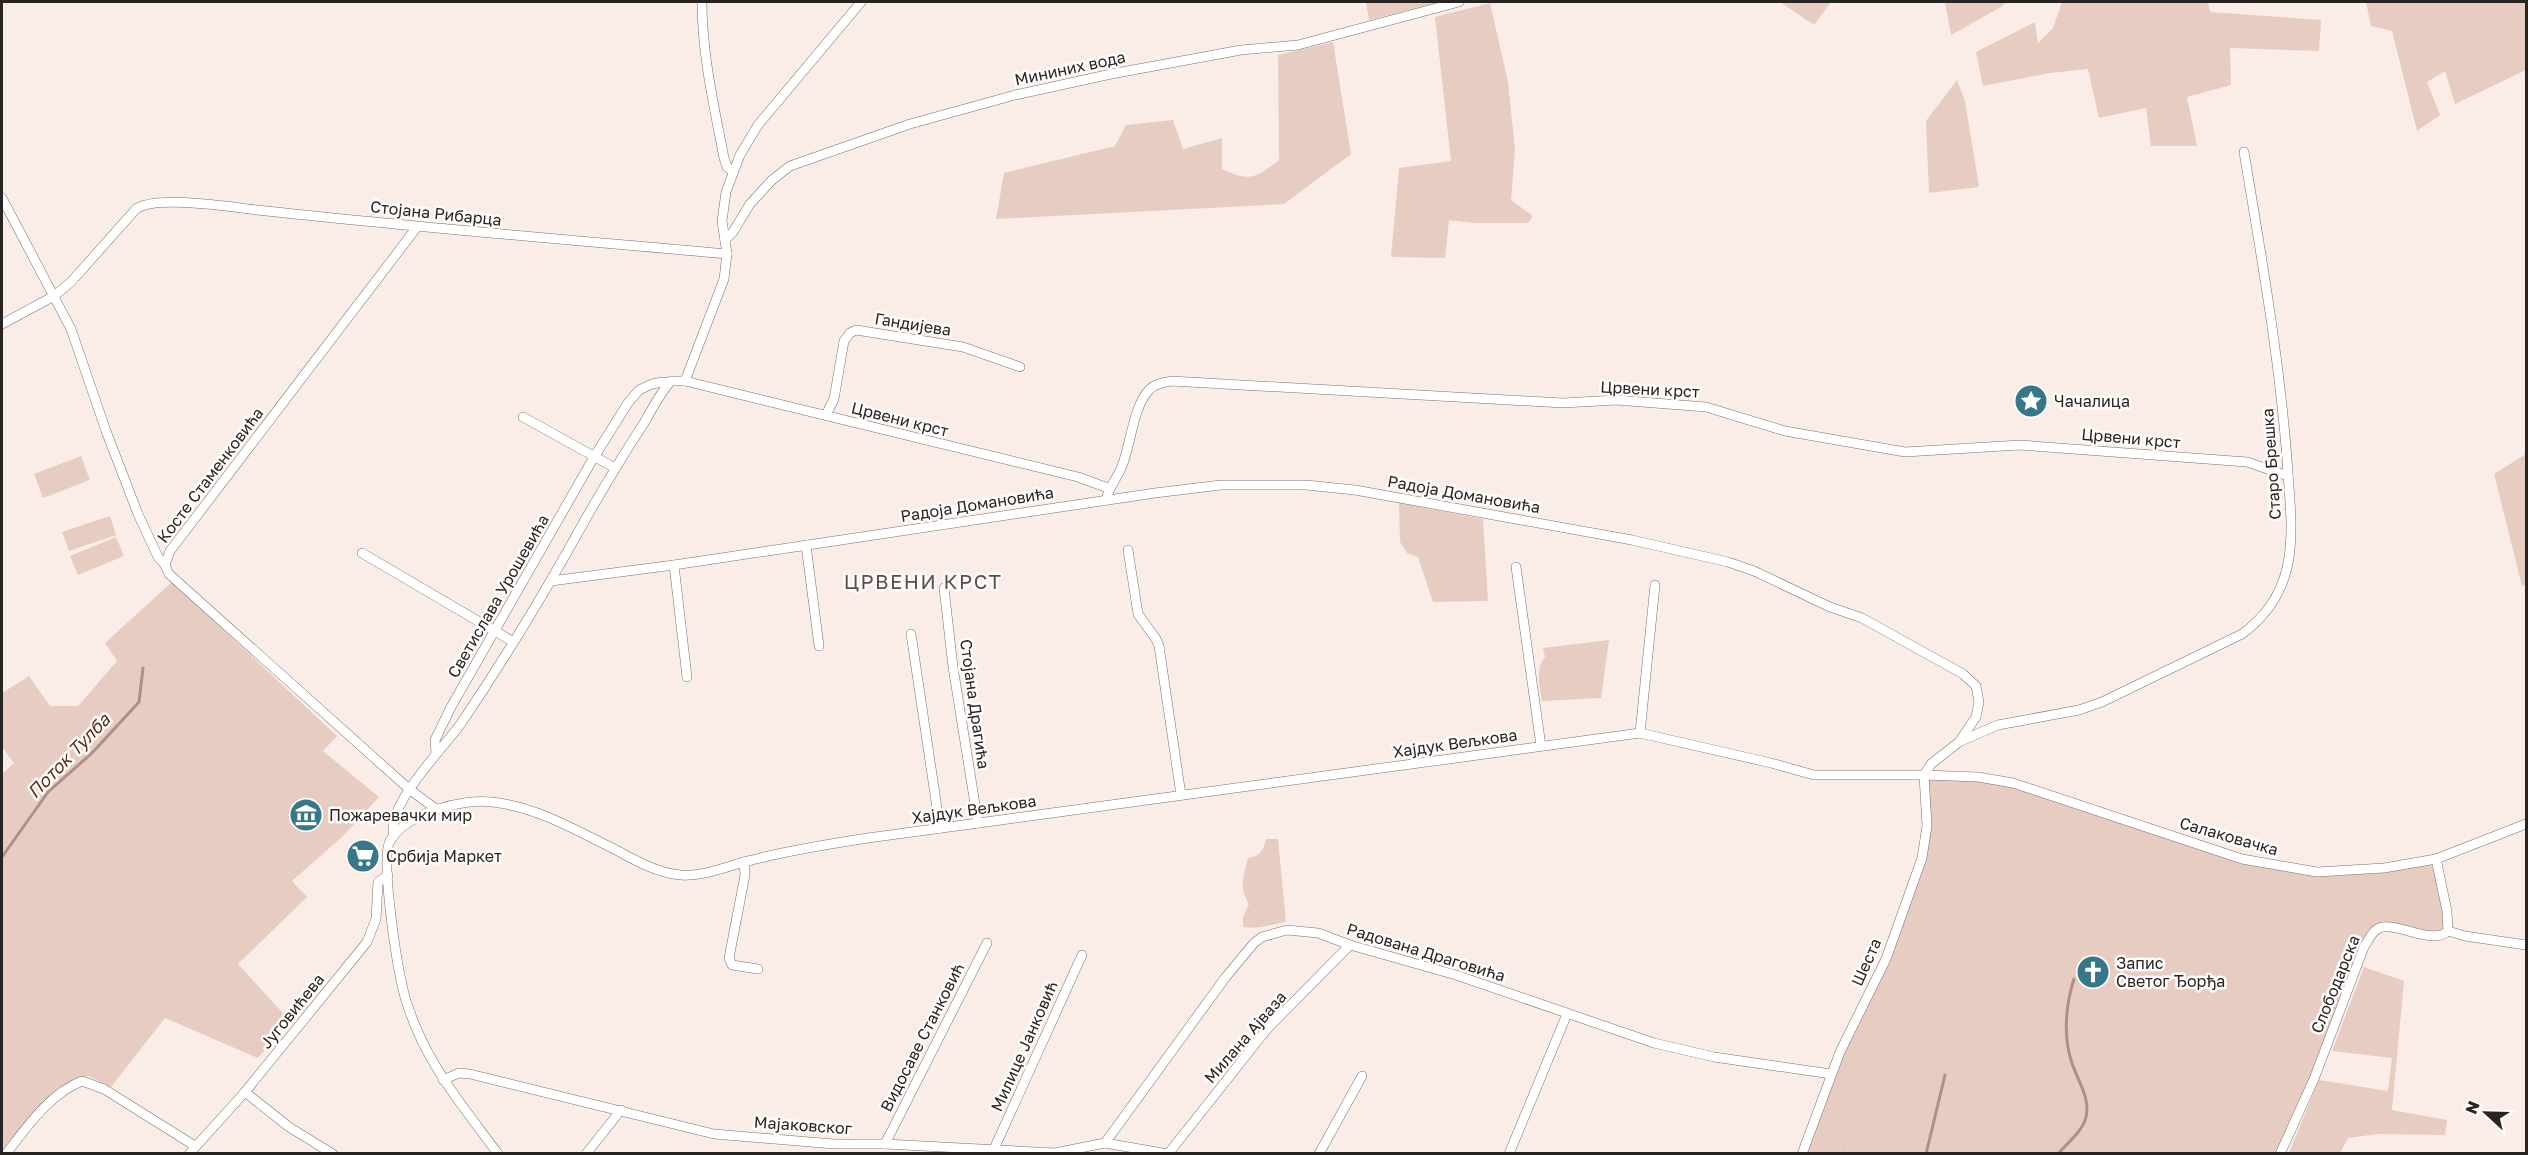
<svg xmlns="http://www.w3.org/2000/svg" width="2528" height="1155" viewBox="0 0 2528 1155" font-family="'Golos Text',sans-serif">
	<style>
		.green { fill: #e7ccc2 }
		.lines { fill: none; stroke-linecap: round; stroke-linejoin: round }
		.stream { stroke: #af9085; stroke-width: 3 }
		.street-casing { stroke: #7b706c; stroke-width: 10 }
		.street { stroke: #fff; stroke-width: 9 }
		.labels { text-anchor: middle; stroke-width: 5; stroke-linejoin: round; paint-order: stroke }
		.street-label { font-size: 16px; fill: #282422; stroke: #fffcfb }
		.poi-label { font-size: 16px; fill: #282422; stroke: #fffcfb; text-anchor: start }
		.water-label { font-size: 18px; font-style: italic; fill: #5b2e1e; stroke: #fffcfb }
		.quarter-label { font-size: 20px; letter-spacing: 1.5px; fill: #584e4a; stroke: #fffcfb }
	</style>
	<rect width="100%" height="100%" fill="#faede8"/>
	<g class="green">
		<polygon points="1366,2 1440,2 1369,20"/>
		<polygon points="1780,2 1831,2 1814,25"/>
		<polygon points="1945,2 2006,2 2001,7 1951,35"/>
		<polygon points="2062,2 2208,2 2210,12 2321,20 2319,51 2230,48 2231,85 2187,97 2197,146 2151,146 2146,108 2099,118 2088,69 2050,73 1983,86 1976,52 2035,22 2038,43 2053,28"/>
		<polygon points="2366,2 2526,2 2526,70 2455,104 2445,71 2427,82 2440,115 2417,131 2392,31 2371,26"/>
		<polygon points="1490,3 1508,82 1515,149 1511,200 1533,216 1528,223 1474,223 1449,220 1445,258 1391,257 1399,168 1451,161 1435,17"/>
		<path d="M1333,42L1351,154L1284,204L996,219L1004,173L1115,146L1126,125L1173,120L1183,149L1222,138V169C1250,182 1256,178 1279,160L1278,55Z"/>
		<polygon points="1957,80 1965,101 1979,187 1929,193 1926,121"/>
		<polygon points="2526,454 2526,585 2522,586 2494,474"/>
		<polygon points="81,456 90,480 43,498 34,474"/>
		<polygon points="1399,503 1483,519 1488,601 1433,602 1418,557 1407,553 1400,542"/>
		<polygon points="110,516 116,535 69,551 62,532"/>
		<polygon points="116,537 124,556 78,575 70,556"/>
		<polygon points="172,582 337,736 323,751 379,797 342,837 292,881 307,897 238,964 290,1021 258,1058 165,1018 111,1087 88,1076 72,1082 7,1153 2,1153 2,774 14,763 2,747 2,693 29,676 50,706 78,706 117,661 105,643"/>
		<path d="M1609,640L1601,698L1542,701C1540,687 1535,669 1545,657L1543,648Z"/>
		<polygon points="1924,775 2013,783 2204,846 2306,871 2436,859 2447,911 2445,934 2383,927 2373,932 2280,1153 1802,1154 1831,1074 1886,959 1922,858"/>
		<path d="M1266,839H1278L1286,922C1266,925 1264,929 1243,927V917L1249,904C1238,886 1244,876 1248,858C1261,856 1263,851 1266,839Z"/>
		<polygon points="2364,967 2404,981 2392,1110 2447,1120 2445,1135 2378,1134 2348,1138 2340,1153 2289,1153 2319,1080 2388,1091 2392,1058 2332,1051"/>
	</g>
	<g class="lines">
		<g class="stream">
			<polyline points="2,857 48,792 92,753 139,702 143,668"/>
			<polyline points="2077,973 2078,971"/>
			<polyline points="1844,1154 1844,1153"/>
			<polyline points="1926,1154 1945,1075"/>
			<path d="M2058,1154C2067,1143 2083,1131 2086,1117C2091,1098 2076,1078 2071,1060C2063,1034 2066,1004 2074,979"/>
		</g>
		<g class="street-casing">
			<g id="street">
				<path d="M702,2C702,54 714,106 724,158L727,167L733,172"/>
				<polyline points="2,198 71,329 106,431 138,514 158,557 165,565"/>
				<polyline points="417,227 170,551 165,565 169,574 409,789 436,809"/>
				<polyline points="725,240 733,232 750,204 772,180 790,166 910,124 1015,95 1111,74 1241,50 1298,45 1459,2"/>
				<path d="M2,324L54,296L71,282L136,209C156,195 230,207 257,210C413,227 570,240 727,254"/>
				<polyline points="685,381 724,279 727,254 722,221 726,192 740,155 758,125 861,2"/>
				<polyline points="826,415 834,399 844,341 850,333 856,330 963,347 1020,367"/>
				<polyline points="523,417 615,468"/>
				<path d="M1106,500C1109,486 1117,479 1122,466C1131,444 1133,407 1149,390C1154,384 1163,383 1171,381L1563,403L1616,400L1706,407L1785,431L1905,452L2020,445L2247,462L2288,476"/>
				<polyline points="806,545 819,646"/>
				<polyline points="1128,550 1138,614 1156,639 1159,646 1181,795"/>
				<polyline points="362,553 512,641"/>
				<polyline points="674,565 687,677"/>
				<polyline points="1516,567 1541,746"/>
				<polyline points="551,581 674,565 1155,493 1221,485 1306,485 1355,490 1632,540 1728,562 1754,571 1830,607 1862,618 1963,674 1976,686 1979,702 1976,717 1959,742 1931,764 1924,775 1927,826 1922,858 1886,959 1840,1052 1802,1154"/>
				<polyline points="944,588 953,667 978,823"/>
				<polyline points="911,634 940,828"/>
				<polyline points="1640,733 1655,585"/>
				<path d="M1961,741L1998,725L2079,710L2102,702L2242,634C2265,617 2280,597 2287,568C2295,533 2289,495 2287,459C2279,356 2261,254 2244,152"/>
				<polyline points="436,753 435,740 451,707 594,457 628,403 639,390 652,384 663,382 669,383"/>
				<path d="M394,836C384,806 446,746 462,722C506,657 547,589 585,520C604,487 623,455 644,423C652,409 660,393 671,381H685C816,413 947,446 1078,477L1108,488"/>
				<polyline points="744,862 745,875 729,958 732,965 758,969"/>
				<polyline points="2448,931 2465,936 2526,945"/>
				<polyline points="443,1080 459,1073 470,1074 714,1134 834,1144 885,1144 1055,1153 1105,1143 1168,1154"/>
				<polyline points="245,1092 289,1127 333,1154"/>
				<polyline points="1105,1143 1225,978 1254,943 1262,937 1287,930 1318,933 1350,945 1456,975 1654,1043 1714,1057 1831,1074"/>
				<polyline points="885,1144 987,943"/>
				<polyline points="994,1149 1082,955"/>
				<path d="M6,1154C27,1127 49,1094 82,1081L104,1089L195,1146"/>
				<polyline points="189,1154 245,1092 367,942 376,919 378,882 388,875"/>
				<path d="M498,1154C471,1117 442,1082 422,1041C414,1024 406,1004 402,985C397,963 380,858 390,841C405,814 462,798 492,802C538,807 577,831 618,851C638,862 658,873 681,875C704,877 730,865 752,860C790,850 829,844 868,838L1640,733L1771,763L1814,775H1924L1978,777L2013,783L2242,859L2317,872L2384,868L2436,859L2526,824"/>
				<polyline points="586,1154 621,1110"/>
				<polyline points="1168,1154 1267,1029 1350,945"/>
				<polyline points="1319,1154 1362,1076"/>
				<polyline points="1509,1154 1567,1014"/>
				<path d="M2280,1154L2314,1079L2364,947C2369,940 2373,928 2383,927C2400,924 2434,945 2448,931L2447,911L2436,859"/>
			</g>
		</g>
		<use href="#street" class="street"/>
	</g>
	<defs>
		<g id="sight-disc" transform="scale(1.725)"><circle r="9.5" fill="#36778a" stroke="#fffcfb"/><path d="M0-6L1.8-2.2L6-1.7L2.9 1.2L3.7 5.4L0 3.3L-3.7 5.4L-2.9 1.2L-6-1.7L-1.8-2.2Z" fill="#fff"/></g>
		<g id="museum-disc" transform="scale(1.725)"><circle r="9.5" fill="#36778a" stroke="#fffcfb"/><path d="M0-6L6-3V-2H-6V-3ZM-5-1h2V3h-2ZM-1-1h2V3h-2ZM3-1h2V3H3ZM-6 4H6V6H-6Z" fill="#fff"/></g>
		<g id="supermarket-disc" transform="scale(1.725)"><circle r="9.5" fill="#36778a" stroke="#fffcfb"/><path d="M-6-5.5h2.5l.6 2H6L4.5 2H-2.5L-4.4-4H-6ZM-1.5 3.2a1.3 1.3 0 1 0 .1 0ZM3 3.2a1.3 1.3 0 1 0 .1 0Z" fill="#fff"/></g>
		<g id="church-disc" transform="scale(1.725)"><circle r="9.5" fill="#36778a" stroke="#fffcfb"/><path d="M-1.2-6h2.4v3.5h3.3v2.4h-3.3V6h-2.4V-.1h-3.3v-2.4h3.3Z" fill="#fff"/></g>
	</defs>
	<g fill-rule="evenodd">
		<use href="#sight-disc" x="2031" y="401"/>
		<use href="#museum-disc" x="306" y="815"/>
		<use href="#supermarket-disc" x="363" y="856"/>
		<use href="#church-disc" x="2093" y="972"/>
	</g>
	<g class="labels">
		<g class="street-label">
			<text transform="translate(1070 68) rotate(-12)" y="6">Мининих вода</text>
			<text transform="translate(436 213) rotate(6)" y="6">Стојана Рибарца</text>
			<text transform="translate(913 324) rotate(9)" y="6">Гандијева</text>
			<text transform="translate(1650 389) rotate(3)" y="6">Црвени крст</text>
			<text transform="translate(900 419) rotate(14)" y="6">Црвени крст</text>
			<text transform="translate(2131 438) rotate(5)" y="6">Црвени крст</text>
			<text transform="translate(2271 464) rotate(-94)" y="6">Старо Брешка</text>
			<text transform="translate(210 475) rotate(-53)" y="6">Косте Стаменковића</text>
			<text transform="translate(1464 494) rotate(10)" y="6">Радоја Домановића</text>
			<text transform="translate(977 504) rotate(-9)" y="6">Радоја Домановића</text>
			<text transform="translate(498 596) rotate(-60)" y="6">Светислава Урошевића</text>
			<text transform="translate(975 704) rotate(82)" y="6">Стојана Драгића</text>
			<text transform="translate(1455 743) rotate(-8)" y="6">Хајдук Вељкова</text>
			<text transform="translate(974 809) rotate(-8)" y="6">Хајдук Вељкова</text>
			<text transform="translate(2229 836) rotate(16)" y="6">Салаковачка</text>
			<text transform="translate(1426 952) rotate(17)" y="6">Радована Драговића</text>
			<text transform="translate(1866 962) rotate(-66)" y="6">Шеста</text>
			<text transform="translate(2335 984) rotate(-68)" y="6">Слободарска</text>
			<text transform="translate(292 1011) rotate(-51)" y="6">Југовићева</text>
			<text transform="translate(922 1037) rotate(-63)" y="6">Видосаве Станковић</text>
			<text transform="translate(1245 1037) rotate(-49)" y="6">Милана Ајваза</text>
			<text transform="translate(1024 1046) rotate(-66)" y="6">Милице Јанковић</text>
			<text transform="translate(803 1125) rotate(4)" y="6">Мајаковског</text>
		</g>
		<g class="poi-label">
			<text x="2054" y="407">Чачалица</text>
			<text x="329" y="821">Пожаревачки мир</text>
			<text x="386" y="862">Србија Маркет</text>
			<text x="2116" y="969">Запис<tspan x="2116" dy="18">Светог Ђорђа</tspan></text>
		</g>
		<g class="water-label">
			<text transform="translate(69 756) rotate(-46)" y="6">Поток Тулба</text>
		</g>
		<g class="quarter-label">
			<text x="923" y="589">ЦРВЕНИ КРСТ</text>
		</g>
	</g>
	<rect width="2528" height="1155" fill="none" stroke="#282422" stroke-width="6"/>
	<g transform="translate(2486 1113) rotate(292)" stroke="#fffcfb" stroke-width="4.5" paint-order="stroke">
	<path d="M0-4.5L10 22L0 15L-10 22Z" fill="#282422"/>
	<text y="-9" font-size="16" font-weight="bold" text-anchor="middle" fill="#282422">N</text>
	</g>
</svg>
